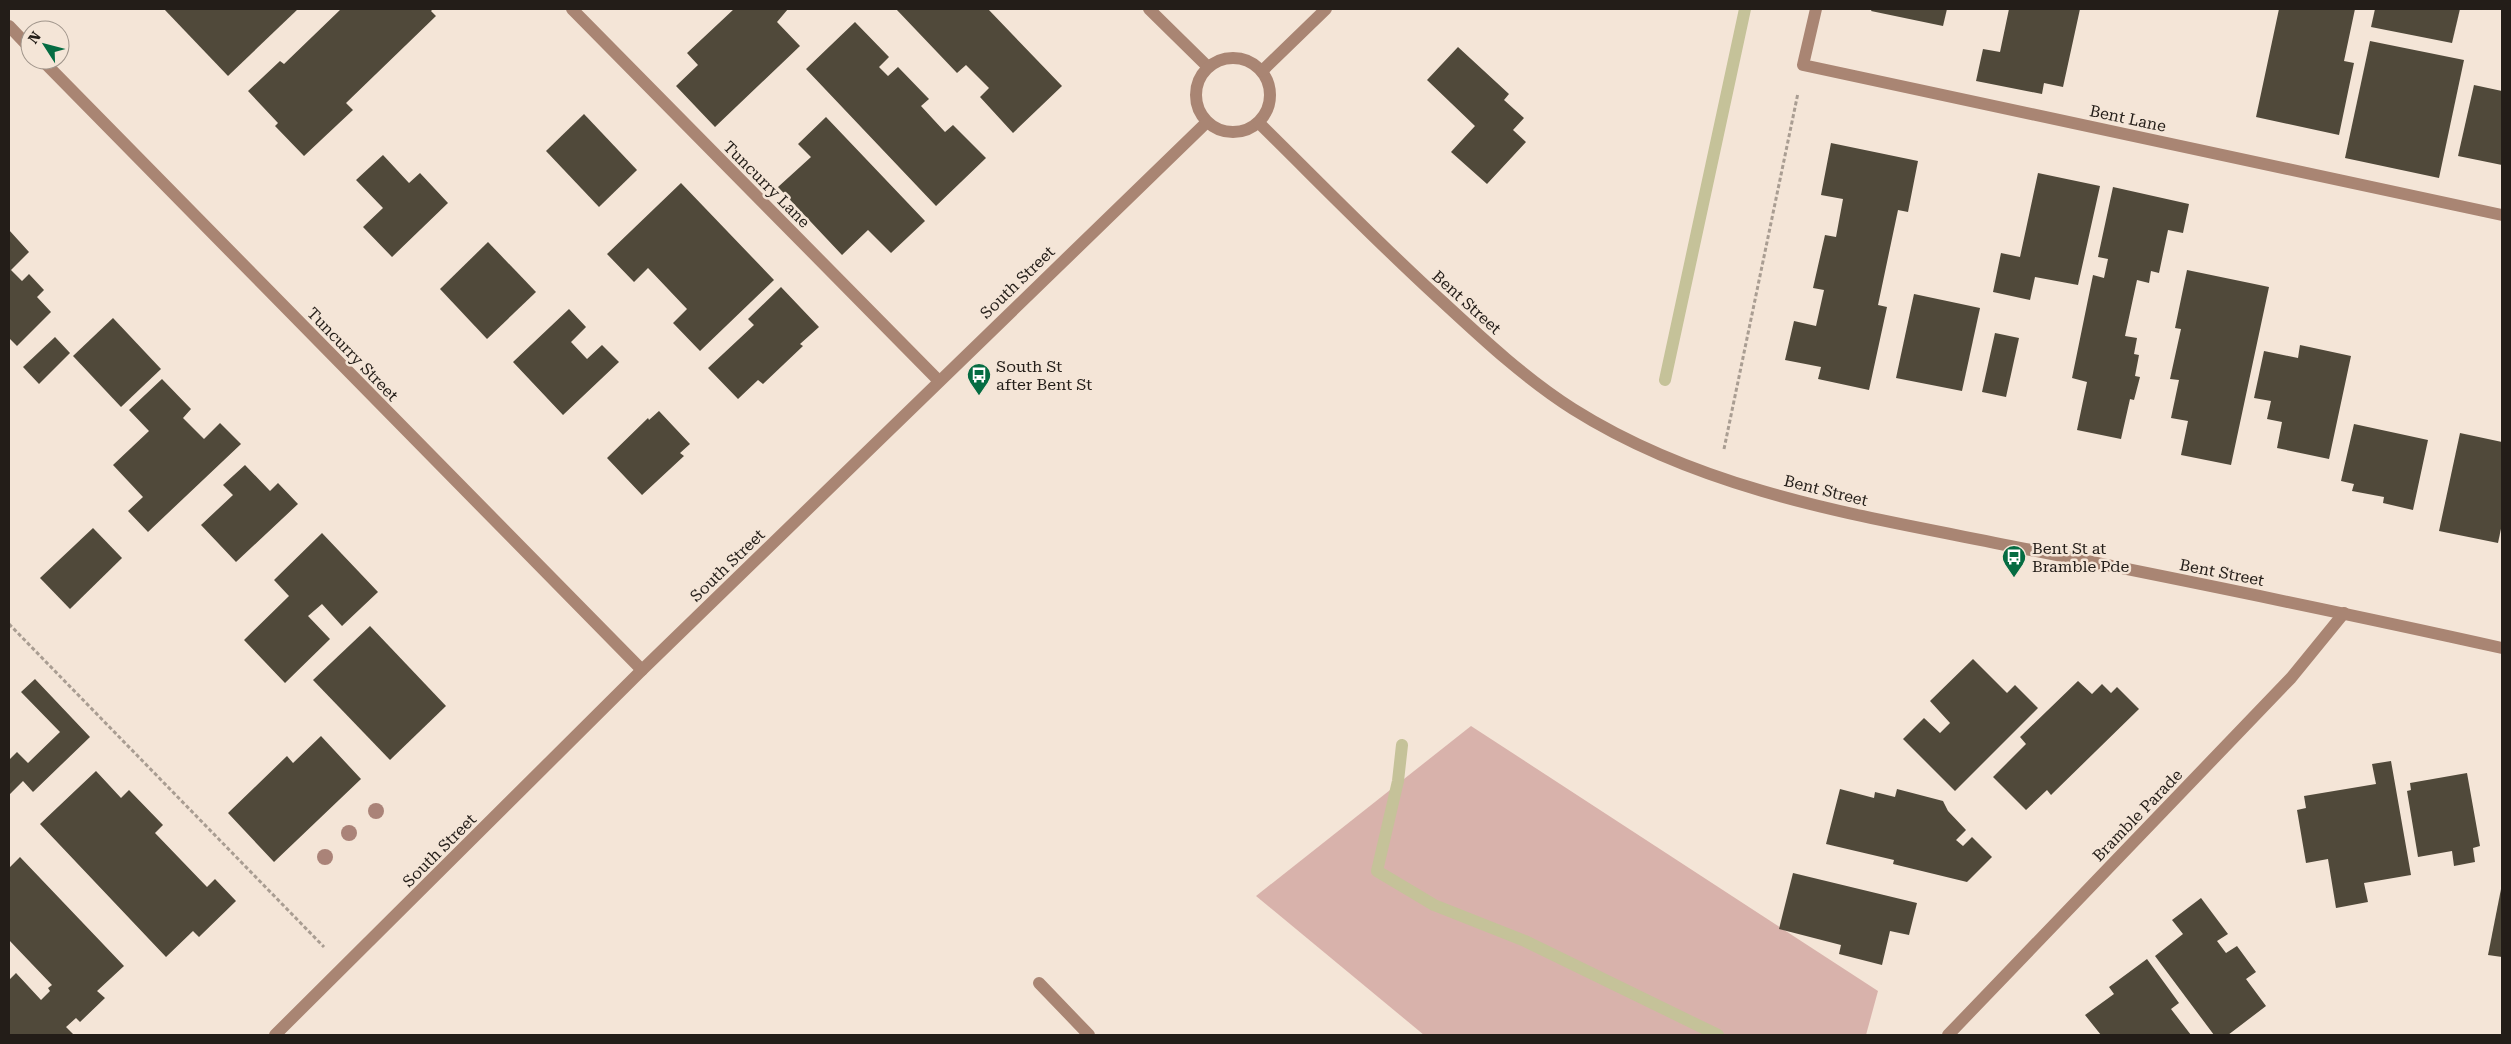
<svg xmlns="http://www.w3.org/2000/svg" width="2511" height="1044" viewBox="0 0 2511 1044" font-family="'Roboto Serif',serif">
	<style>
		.green { fill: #d8b2ab }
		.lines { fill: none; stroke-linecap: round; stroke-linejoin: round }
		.stream { stroke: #c5c299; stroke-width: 12 }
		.building { fill: #50493a }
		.path { stroke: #a99d92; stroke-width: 3; stroke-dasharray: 4 2.5; stroke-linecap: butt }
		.service { stroke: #a98573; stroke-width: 12 }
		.minor { stroke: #a98573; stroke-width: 12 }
		.tertiary { stroke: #a98573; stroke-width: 12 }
		.tree { fill: #aa8378 }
		.labels { text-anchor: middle; stroke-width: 5; stroke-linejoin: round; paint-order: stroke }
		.street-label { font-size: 16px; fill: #231d18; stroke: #f4e5d7 }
		.poi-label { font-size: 16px; fill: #231d18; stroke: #f4e5d7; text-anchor: start }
	</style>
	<rect width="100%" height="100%" fill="#f4e5d7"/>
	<polygon class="green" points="1471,726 1878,991 1866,1035 1424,1035 1256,896"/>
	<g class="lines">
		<g class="stream">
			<polyline points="1665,380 1745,9"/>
			<polyline points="1402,745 1398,781 1377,871 1434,905 1525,941 1718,1035"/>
		</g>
	</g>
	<g class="building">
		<polygon points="164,9 298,9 228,76"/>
		<polygon points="341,9 433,9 431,11 436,16 346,103 353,110 304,156 275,126 278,123 248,91 280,61 284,64"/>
		<polygon points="734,9 788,9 777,22 800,46 715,127 676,86 698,65 687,53"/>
		<polygon points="896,9 988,9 1062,86 1013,133 980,97 989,88 966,65 957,73"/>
		<polygon points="1872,9 1947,9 1943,26 1871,11"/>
		<polygon points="2009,9 2080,9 2063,87 2044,83 2042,94 1976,81 1983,49 2000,52"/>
		<polygon points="2279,9 2355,9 2344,61 2354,63 2339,135 2256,117"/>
		<polygon points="2375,9 2460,9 2452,43 2371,27"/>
		<polygon points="855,22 889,57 879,67 888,76 898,67 929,99 921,106 945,132 953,125 986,158 936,206 806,69"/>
		<polygon points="2370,41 2464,60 2439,178 2345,158"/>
		<polygon points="1458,47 1509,94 1504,100 1524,118 1513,130 1526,142 1487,184 1451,152 1475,126 1427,80"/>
		<polygon points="2474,85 2502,91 2502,165 2458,156"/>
		<polygon points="584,114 637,170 599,207 546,151"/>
		<polygon points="826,117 925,221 891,253 868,230 842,255 778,187 811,157 798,144"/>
		<polygon points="1831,143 1918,161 1908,212 1898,210 1878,305 1887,307 1869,390 1818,379 1821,367 1785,360 1794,321 1816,326 1824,290 1813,288 1825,235 1836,237 1843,199 1821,195"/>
		<polygon points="383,155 409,183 420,173 448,203 392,257 363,227 383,208 356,180"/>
		<polygon points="2038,173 2100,186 2078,285 2035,277 2030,300 1993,292 2001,253 2020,257"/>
		<polygon points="681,183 774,280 700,351 673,323 687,309 648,268 634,282 607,254"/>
		<polygon points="2113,187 2189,204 2183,233 2168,230 2159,273 2151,271 2149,283 2137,280 2125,336 2137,338 2134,354 2139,355 2135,376 2140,377 2134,400 2130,399 2121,439 2077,430 2087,382 2072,378 2093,275 2104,278 2108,259 2098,257"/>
		<polygon points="9,230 29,252 11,270 22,281 29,274 44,290 37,297 51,312 17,346 9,338"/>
		<polygon points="488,242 536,292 487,339 440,289"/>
		<polygon points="2187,270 2269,287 2231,465 2181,455 2188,421 2171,418 2179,380 2170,379 2181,329 2175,328"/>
		<polygon points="781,287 819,327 800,344 803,346 763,384 758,380 738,399 708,368 754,325 748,319"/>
		<polygon points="1914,294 1980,308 1962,391 1896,378"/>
		<polygon points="569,309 586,327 571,342 587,359 602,345 619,362 563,415 513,362"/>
		<polygon points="113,318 161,369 121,407 73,356"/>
		<polygon points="1995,333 2019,338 2006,397 1982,392"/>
		<polygon points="55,337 70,353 39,384 23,367"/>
		<polygon points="2300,345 2351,356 2329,459 2277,448 2282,422 2267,419 2271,401 2254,398 2264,351 2298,358"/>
		<polygon points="162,379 191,409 183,418 204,439 220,423 241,444 148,532 128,511 143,497 113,465 149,431 129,410"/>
		<polygon points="659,411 690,444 680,453 684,456 642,495 607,458 648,418 649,420"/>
		<polygon points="2354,424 2428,440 2413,510 2383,503 2384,497 2352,491 2354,484 2341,481"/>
		<polygon points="2460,433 2502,442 2502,524 2498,543 2439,531"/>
		<polygon points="245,465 270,491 278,483 298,504 236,562 201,525 233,495 223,485"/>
		<polygon points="93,528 122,558 70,609 40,578"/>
		<polygon points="322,533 378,592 342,626 322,604 308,616 330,639 285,683 244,640 289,596 274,580"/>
		<polygon points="370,626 446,706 390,760 313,680"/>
		<polygon points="1973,659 2007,693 2015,685 2038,708 1955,791 1903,739 1924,718 1940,733 1950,723 1930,701"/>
		<polygon points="35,679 90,737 33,792 23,781 9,795 9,760 17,752 28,763 60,732 21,692"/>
		<polygon points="2078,681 2092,694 2102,684 2111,693 2117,687 2139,709 2051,795 2047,790 2026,810 1993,777 2026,744 2020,737"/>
		<polygon points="321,736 361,779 274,862 228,813 287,756 293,763"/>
		<polygon points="2391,761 2411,875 2364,883 2368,902 2336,908 2328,859 2306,863 2297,810 2306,808 2304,796 2376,784 2372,764"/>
		<polygon points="96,771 121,798 129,790 163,825 155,833 207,887 215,879 236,901 199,937 193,931 166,957 40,824"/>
		<polygon points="2467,773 2480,846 2473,848 2475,862 2454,866 2452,851 2418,857 2407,791 2411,790 2410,783"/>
		<polygon points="1840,789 1874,798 1875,792 1895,797 1897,789 1943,801 1948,811 1966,830 1956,840 1963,846 1972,837 1992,857 1967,882 1893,864 1894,860 1826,844"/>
		<polygon points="20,857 124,966 97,991 105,998 80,1022 76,1018 66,1027 74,1035 9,1035 9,980 16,973 41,1000 50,991 48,988 52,985 9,940 9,868"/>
		<polygon points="1793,873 1917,903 1909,935 1890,931 1882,965 1839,954 1841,945 1779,929"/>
		<polygon points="2501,889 2502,889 2502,957 2488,955"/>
		<polygon points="2201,898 2228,934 2217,941 2226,953 2237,946 2256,972 2246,979 2266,1006 2228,1035 2214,1035 2155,956 2183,934 2172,920"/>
		<polygon points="2147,959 2179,1003 2171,1009 2191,1035 2101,1035 2085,1015 2114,994 2109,987"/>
	</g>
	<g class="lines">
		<g class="path">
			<polyline points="1724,449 1798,93"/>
			<polyline points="9,624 324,947"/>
		</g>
		<g class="service">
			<polyline points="572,9 939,381"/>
			<polyline points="1816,9 1803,65 2502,215"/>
		</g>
		<g class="minor">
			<polyline points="9,26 30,48"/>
			<polyline points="42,60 642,670"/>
			<polyline points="1039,983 1089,1035"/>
			<polyline points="1948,1035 2291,678 2344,613"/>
		</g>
		<g class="tertiary">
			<polyline points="1149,9 1208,67"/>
			<circle cx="1233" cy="95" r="37"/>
			<polyline points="1262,71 1326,9"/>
			<path d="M1259,123C1320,183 1380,245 1444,303C1485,341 1526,379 1573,409C1711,496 1875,518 2031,550C2188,581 2345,613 2502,648"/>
			<polyline points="275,1035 642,670 1207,122"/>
		</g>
	</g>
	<g class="tree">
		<circle cx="376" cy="811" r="8"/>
		<circle cx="349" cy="833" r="8"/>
		<circle cx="325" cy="857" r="8"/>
	</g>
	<defs>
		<g id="bus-pin" transform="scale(1.25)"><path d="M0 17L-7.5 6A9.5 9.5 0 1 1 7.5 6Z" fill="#056c42" stroke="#f4e5d7"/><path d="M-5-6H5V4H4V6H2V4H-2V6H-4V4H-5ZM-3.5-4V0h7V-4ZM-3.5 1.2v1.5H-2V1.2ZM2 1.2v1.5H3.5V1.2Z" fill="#fff"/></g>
	</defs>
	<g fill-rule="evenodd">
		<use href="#bus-pin" x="979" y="375"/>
		<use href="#bus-pin" x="2014" y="557"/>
	</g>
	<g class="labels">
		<g class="street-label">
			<text transform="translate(2128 118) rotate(12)" y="6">Bent Lane</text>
			<text transform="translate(767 184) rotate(45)" y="6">Tuncurry Lane</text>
			<text transform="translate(1017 282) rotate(-44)" y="6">South Street</text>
			<text transform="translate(1467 302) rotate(42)" y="6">Bent Street</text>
			<text transform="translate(353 354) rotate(46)" y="6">Tuncurry Street</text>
			<text transform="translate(1826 490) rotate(14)" y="6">Bent Street</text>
			<text transform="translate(727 565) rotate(-44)" y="6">South Street</text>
			<text transform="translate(2222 572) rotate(11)" y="6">Bent Street</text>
			<text transform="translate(2137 815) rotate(-46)" y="6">Bramble Parade</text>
			<text transform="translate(439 850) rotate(-45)" y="6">South Street</text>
		</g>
		<g class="poi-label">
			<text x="996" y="372">South St<tspan x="996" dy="18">after Bent St</tspan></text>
			<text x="2032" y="554">Bent St at<tspan x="2032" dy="18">Bramble Pde</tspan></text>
		</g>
	</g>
	<rect width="2511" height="1044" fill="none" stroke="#231d18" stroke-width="20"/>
	<g transform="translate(45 45) rotate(306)"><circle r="24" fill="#f4e5d7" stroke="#a0958b"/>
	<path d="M0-4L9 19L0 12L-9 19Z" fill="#056c42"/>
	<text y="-8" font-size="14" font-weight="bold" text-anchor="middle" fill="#231d18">N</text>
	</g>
</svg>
